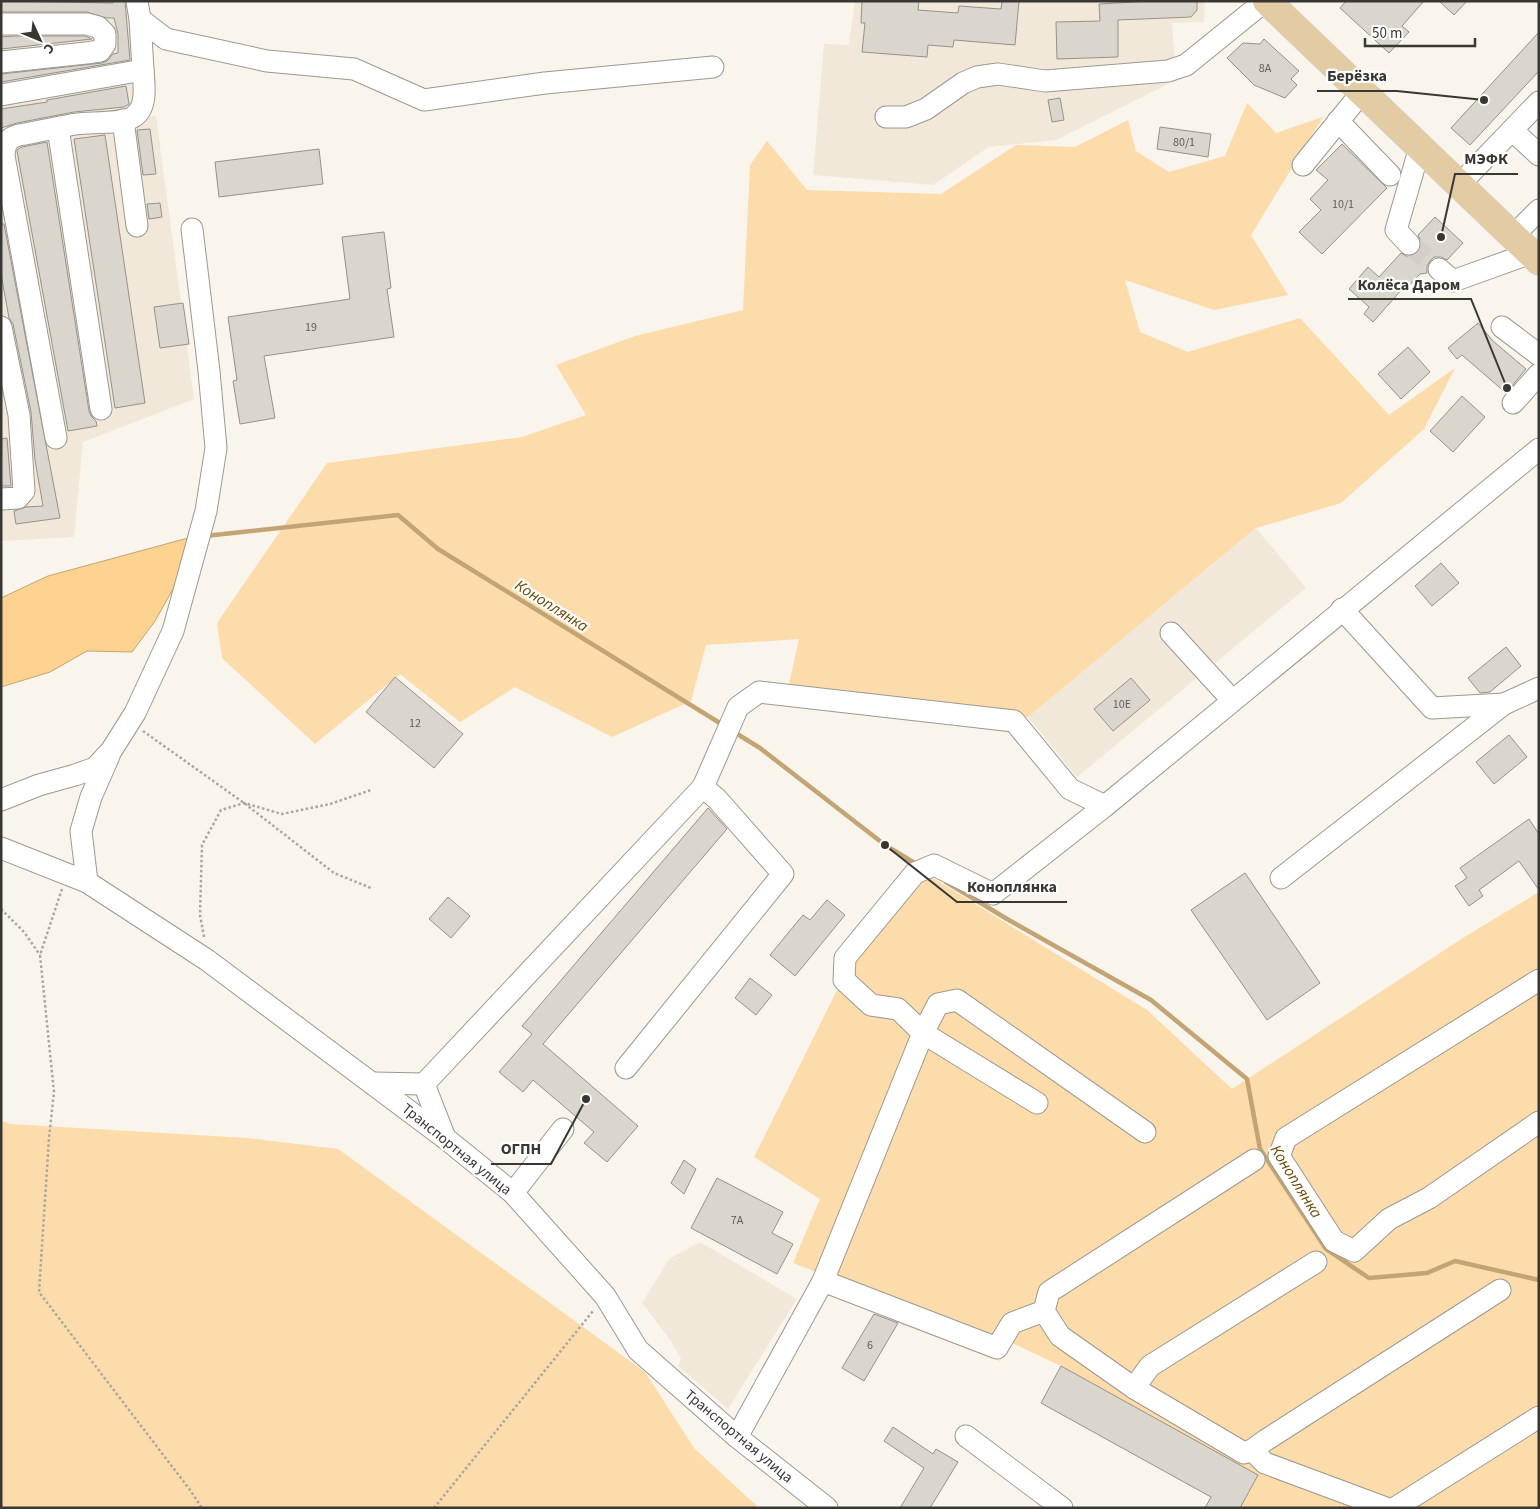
<svg xmlns="http://www.w3.org/2000/svg" width="1540" height="1509" viewBox="0 0 1540 1509" font-family="'Source Sans 3',sans-serif">
	<style>
		.built { fill: #f2e8da }
		.green { fill: #fcdcab }
		.water { fill: #fed390; stroke: #c3a474 }
		.lines { fill: none; stroke-linecap: round; stroke-linejoin: round }
		.stream { stroke: #c3a474; stroke-width: 4.5 }
		.building { fill: #dad5cd; stroke: #96918a }
		.minor-tunnel { stroke: #d3cec7; stroke-width: 21; stroke-dasharray: 21 11; stroke-linecap: butt }
		.minor-casing { stroke: #9d9890; stroke-width: 23 }
		.major-casing { stroke: #d3d3d2; stroke-width: 29 }
		.path { stroke: #aaa6a0; stroke-width: 2.5; stroke-dasharray: 2.5 2.5; stroke-linecap: butt }
		.minor { stroke: #fff; stroke-width: 21 }
		.major { stroke: #e3cba4; stroke-width: 28 }
		.labels { text-anchor: middle; stroke-width: 4.5; stroke-linejoin: round; paint-order: stroke }
		.number-label { font-size: 12px; fill: #615e5a }
		.street-label { font-size: 15px; fill: #393733; stroke: #fff }
		.water-label { font-size: 16px; font-style: italic; fill: #6e4b03; stroke: #fff }
		.leader { fill: none; stroke: #393733; stroke-width: 2 }
		.callout-dot { fill: #393733; stroke: #fff; stroke-width: 2 }
		.callout-label { font-size: 16px; text-anchor: middle; font-weight: bold; fill: #393733; stroke: #fff; stroke-width: 4.5; stroke-linejoin: round; paint-order: stroke }
	</style>
	<rect width="100%" height="100%" fill="#f9f4ec"/>
	<g class="built">
		<polygon points="1,1 131,1 142,117 156,116 194,399 83,442 74,537 1,541"/>
		<polygon points="855,1 1205,1 1204,22 1172,23 1176,80 1056,140 989,147 933,185 813,175 824,44 849,45"/>
		<polygon points="1256,528 1306,588 1077,777 1028,717"/>
		<polygon points="700,1242 797,1299 728,1409 678,1366 681,1359 669,1338 642,1303 669,1259"/>
	</g>
	<g class="green">
		<polygon points="1247,103 1276,133 1323,117 1251,235 1288,295 1214,310 1125,280 1140,332 1188,352 1300,318 1389,415 1455,368 1424,429 1341,503 1256,528 1028,717 788,688 799,639 706,645 691,701 612,737 515,687 460,722 400,674 315,744 222,658 217,623 327,463 522,437 586,415 556,365 635,336 743,310 750,165 767,141 807,190 941,194 1016,145 1075,147 1128,120 1136,151 1169,172 1225,156"/>
		<polygon points="928,875 1147,1010 1232,1089 1466,936 1539,892 1539,1508 1240,1508 1258,1475 1061,1366 1010,1342 1000,1361 899,1323 907,1307 793,1263 820,1199 754,1157 851,962"/>
		<polygon points="1,1121 11,1124 247,1138 338,1149 645,1372 694,1448 759,1508 1,1508"/>
	</g>
	<polygon class="water" points="188,538 181,575 155,621 132,652 87,651 50,672 1,687 1,598 48,576"/>
	<g class="lines">
		<g class="stream">
			<polyline points="205,536 398,515 438,549 723,725"/>
			<polyline points="734,732 760,748 885,845 918,865"/>
			<polyline points="946,882 1007,919 1151,1000 1247,1079 1260,1149 1326,1249 1369,1278 1427,1273 1455,1261 1539,1280"/>
		</g>
	</g>
	<g class="building">
		<polygon points="1,1 113,3 113,1 125,1 130,60 1,82 1,74 102,63 107,61 113,54 118,53 118,34 114,18 107,18 87,12 1,12"/>
		<polygon points="862,1 919,1 918,10 958,13 959,6 1001,9 1002,1 1019,1 1015,45 954,40 953,47 928,45 927,57 862,52 865,23 861,23"/>
		<polygon points="1151,1 1197,1 1197,10 1191,17 1118,20 1118,57 1057,59 1056,22 1100,21 1099,4"/>
		<polygon points="1346,1 1424,1 1402,26 1409,32 1389,53 1340,8"/>
		<polygon points="1439,1 1467,1 1454,15"/>
		<polygon points="1539,32 1539,71 1470,145 1451,128"/>
		<polygon points="15,36 85,36 92,39 1,49 1,37"/>
		<polygon points="1264,39 1299,71 1291,79 1297,85 1285,98 1254,85 1227,58 1243,43 1260,44"/>
		<polygon points="126,86 129,104 124,107 74,112 17,123 1,128 1,109 47,102 47,100"/>
		<polygon points="1060,98 1064,120 1052,122 1048,100"/>
		<polygon points="1160,127 1211,134 1208,157 1157,149"/>
		<polygon points="150,129 156,174 143,175 137,130"/>
		<polygon points="105,135 145,403 115,408 74,139"/>
		<polygon points="47,142 89,411 91,416 96,421 97,426 68,431 17,151 18,149 22,147"/>
		<polygon points="1342,144 1387,188 1322,254 1299,232 1321,210 1310,199 1328,180 1316,170"/>
		<polygon points="319,149 323,184 219,197 215,162"/>
		<polygon points="160,203 162,217 149,219 147,204"/>
		<polygon points="1435,217 1463,243 1447,260 1441,257 1434,257 1430,261 1427,266 1427,273 1420,274 1406,289 1404,287 1373,322 1364,314 1369,307 1349,289 1368,267 1379,277 1401,253 1406,256 1411,256 1417,253 1421,248 1421,242 1418,235"/>
		<polygon points="1,224 4,224 60,518 16,524 14,511 26,507 43,506 35,460 31,412 13,324 9,318 1,274"/>
		<polygon points="384,232 391,288 387,289 394,337 264,356 275,418 240,424 233,381 237,380 228,317 350,299 342,237"/>
		<polygon points="183,303 189,344 160,348 154,307"/>
		<polygon points="1478,323 1493,341 1526,369 1506,393 1462,355 1457,359 1448,348"/>
		<polygon points="1408,347 1430,372 1401,399 1378,374"/>
		<polygon points="1462,396 1485,417 1453,452 1430,431"/>
		<polygon points="7,438 11,486 1,486 1,439"/>
		<polygon points="1441,563 1459,583 1432,606 1415,586"/>
		<polygon points="1506,647 1521,666 1490,692 1480,693 1468,678"/>
		<polygon points="395,677 463,734 434,768 366,712"/>
		<polygon points="1131,678 1150,700 1113,731 1094,709"/>
		<polygon points="1509,735 1527,757 1494,784 1476,762"/>
		<polygon points="708,808 727,829 543,1044 638,1126 607,1162 584,1143 594,1132 533,1080 523,1092 499,1072 532,1034 522,1026"/>
		<polygon points="1529,819 1539,834 1539,890 1519,861 1479,890 1483,896 1469,906 1455,886 1467,878 1460,868"/>
		<polygon points="1245,873 1320,983 1267,1020 1191,910"/>
		<polygon points="448,897 470,916 451,938 429,919"/>
		<polygon points="827,900 845,915 795,976 770,955 803,915 810,920"/>
		<polygon points="750,978 772,995 756,1015 735,998"/>
		<polygon points="684,1160 696,1169 684,1194 671,1183"/>
		<polygon points="717,1178 783,1212 772,1233 793,1244 777,1274 691,1228"/>
		<polygon points="874,1314 898,1323 864,1381 842,1368"/>
		<polygon points="1061,1366 1258,1475 1240,1508 1205,1508 1211,1497 1041,1403"/>
		<polygon points="893,1427 933,1454 936,1449 958,1462 930,1508 900,1508 924,1468 884,1441"/>
	</g>
	<g class="lines">
		<polyline class="minor-tunnel" points="1409,244 1439,269"/>
		<g class="minor-casing">
			<g id="minor">
				<polyline points="140,19 166,39 267,61 354,69 424,100 545,83 713,67"/>
				<polyline points="1,24 87,24 98,27 105,34 105,44 100,51 86,53 1,62"/>
				<polyline points="1,95 143,70 140,19 137,1"/>
				<polyline points="886,117 906,117 926,109 963,83 977,77 998,74 1045,81 1168,71 1186,65 1265,1"/>
				<polyline points="123,120 137,226"/>
				<polyline points="1338,121 1390,175"/>
				<polyline points="58,128 101,409"/>
				<polyline points="1512,130 1539,155"/>
				<polyline points="1303,165 1362,92"/>
				<polyline points="1459,185 1539,102"/>
				<polyline points="1513,236 1539,210"/>
				<polyline points="1409,244 1396,230 1420,147"/>
				<polyline points="1439,269 1453,281 1531,253"/>
				<polyline points="1,327 19,415 24,491 18,498 1,499"/>
				<polyline points="1502,327 1539,355"/>
				<polyline points="1513,403 1539,374"/>
				<path d="M56,438L4,156C5,144 7,138 19,135C38,132 57,127 76,124C89,122 123,124 133,117C148,108 144,84 143,70"/>
				<polyline points="1342,609 1432,708 1504,704"/>
				<polyline points="1171,633 1232,700"/>
				<polyline points="1,800 39,785 75,775 95,768 111,751 135,713 173,631 206,511 216,448 209,371 192,229"/>
				<polyline points="1,848 87,882 207,960 445,1138 513,1193 605,1296 638,1350 737,1437 827,1508"/>
				<polyline points="1281,878 1504,704 1539,688"/>
				<polyline points="87,882 81,831 91,797 109,756"/>
				<polyline points="1539,980 1286,1138 1279,1156 1334,1241 1354,1251 1389,1219 1429,1198 1539,1122"/>
				<polyline points="626,1068 783,874 717,799 703,787"/>
				<polyline points="373,1083 424,1084"/>
				<polyline points="1037,1103 923,1033 898,1009 871,1005 844,980 845,958 915,873 934,865 993,894 1105,806"/>
				<polyline points="445,1138 424,1084 703,787 738,707 759,692 1014,721 1070,789 1105,806 1539,449"/>
				<polyline points="513,1193 563,1129"/>
				<polyline points="823,1281 923,1033 938,1004 957,1000 1145,1132"/>
				<polyline points="1134,1388 1150,1366 1316,1262"/>
				<polyline points="966,1436 1062,1508"/>
				<polyline points="737,1437 823,1281 997,1348 1012,1323 1044,1311"/>
				<polyline points="1252,1450 1244,1453 1134,1388 1060,1336 1044,1311 1049,1292 1254,1160"/>
				<polyline points="1386,1508 1265,1463 1252,1450 1266,1440 1500,1290"/>
				<polyline points="1395,1508 1539,1417"/>
			</g>
		</g>
		<g class="major-casing">
			<polyline id="major" points="1267,1 1539,261"/>
		</g>
		<g class="path">
			<polyline points="143,731 244,803 334,873 371,888"/>
			<polyline points="62,889 40,955 54,1092 49,1138 39,1292 190,1490 202,1508"/>
			<polyline points="1,909 24,932 40,955"/>
			<polyline points="204,937 200,915 202,845 221,810 244,803 282,814 330,804 371,790"/>
			<polyline points="434,1508 593,1311"/>
		</g>
		<use href="#minor" class="minor"/>
		<use href="#major" class="major"/>
	</g>
	<g class="labels">
		<g class="number-label">
			<text x="1265" y="72">8А</text>
			<text x="1184" y="146">80/1</text>
			<text x="1343" y="208">10/1</text>
			<text x="311" y="331">19</text>
			<text x="1122" y="708">10Е</text>
			<text x="415" y="727">12</text>
			<text x="737" y="1224">7А</text>
			<text x="870" y="1349">6</text>
		</g>
		<g class="street-label">
			<text transform="translate(457 1149) rotate(39)" y="5">Транспортная улица</text>
			<text transform="translate(739 1436) rotate(40)" y="5">Транспортная улица</text>
		</g>
		<g class="water-label">
			<text transform="translate(552 605) rotate(32)" y="6">Коноплянка</text>
			<text transform="translate(1297 1181) rotate(58)" y="6">Коноплянка</text>
		</g>
	</g>
	<path class="leader" d="M1484 100L1397 91H1317M1441 237L1455 174H1518M1507 388L1471 299H1348M885 845L957 902H1067M586 1099L551 1164H491"/>
	<g class="callout-dot">
		<circle cx="1484" cy="100" r="5"/>
		<circle cx="1441" cy="237" r="5"/>
		<circle cx="1507" cy="388" r="5"/>
		<circle cx="885" cy="845" r="5"/>
		<circle cx="586" cy="1099" r="5"/>
	</g>
	<g class="callout-label">
		<text x="1357" y="81">Берёзка</text>
		<text x="1486" y="164">МЭФК</text>
		<text x="1409" y="290">Колёса Даром</text>
		<text x="1012" y="892">Коноплянка</text>
		<text x="521" y="1154">ОГПН</text>
	</g>
	<rect width="1540" height="1509" fill="none" stroke="#393733" stroke-width="5"/>
	<g transform="translate(40 40) rotate(134)" stroke="#ffffff" stroke-width="4" paint-order="stroke">
	<path d="M0-4L9 19L0 12L-9 19Z" fill="#393733"/>
	<text y="-8" font-size="14" font-weight="bold" text-anchor="middle" fill="#393733">С</text>
	</g>
	<path d="M1365 38v8h110v-8" fill="none" stroke="#393733" stroke-width="2.5"/>
	<text x="1372" y="38" font-size="15" fill="#393733" stroke="#ffffff" stroke-width="4" paint-order="stroke">50 m</text>
</svg>
